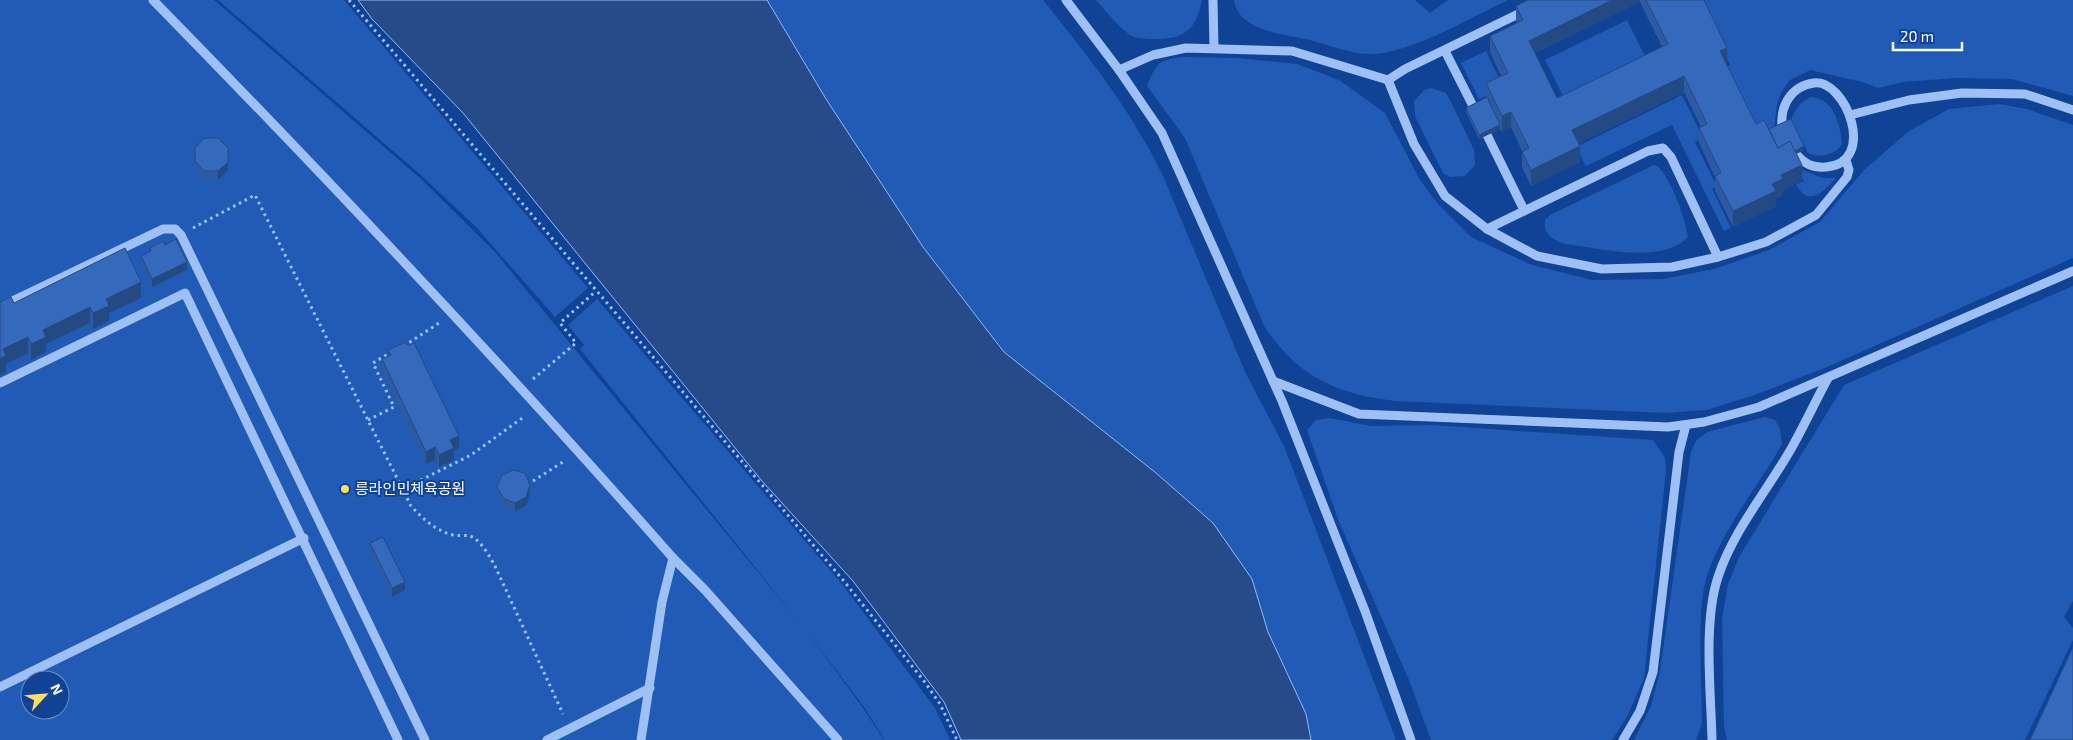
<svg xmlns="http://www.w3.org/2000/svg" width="2073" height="740" viewBox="0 0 2073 740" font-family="'Exo 2','Noto Sans KR',sans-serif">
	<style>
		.green { fill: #225bb5; fill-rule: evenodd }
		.water { fill: #274b8a; stroke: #91baf7 }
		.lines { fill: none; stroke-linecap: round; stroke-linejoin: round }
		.path { stroke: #9fc0f4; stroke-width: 3; stroke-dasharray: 2.5 4; stroke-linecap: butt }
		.minor { stroke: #9fc0f4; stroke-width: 9 }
		.wall { fill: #2d5aa2; fill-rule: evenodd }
		.shaded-wall { fill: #244a84 }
		.building { fill: #3469bc; stroke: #244a84 }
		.poi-dot { fill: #ffdc62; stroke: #104296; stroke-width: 2 }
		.labels { text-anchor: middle; stroke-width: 4; stroke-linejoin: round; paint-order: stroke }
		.poi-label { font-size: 15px; fill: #fff; stroke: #104296; text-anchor: start }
	</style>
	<rect width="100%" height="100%" fill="#104296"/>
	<g class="green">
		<path d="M0,0H214L421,179L495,252L803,627L580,349L584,345L568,325L597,299L842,584L935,708L950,740H885L864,707L805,629L863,708L884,740H0ZM30,680H60V710H30Z"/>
		<polygon points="218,0 344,0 588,288 555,317 477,228 422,176"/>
		<path d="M767,0H1043C1088,56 1132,111 1163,176L1246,374L1284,446L1396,740H1311L1306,714L1268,632L1252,579L1213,523L1156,473L1004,352L923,247L826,99Z"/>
		<path d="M1096,0H1202C1196,30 1185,39 1155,39C1148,39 1137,39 1132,36C1121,30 1105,10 1096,0Z"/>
		<path d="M1234,0H1415L1430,13L1448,0H1508C1470,18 1430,42 1389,52C1360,59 1337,47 1310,40C1286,34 1238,32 1234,0Z"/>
		<polygon points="1699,0 2073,0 2073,96 2012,79 1956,78 1903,82 1878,88 1866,83 1810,70 1790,80 1782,91 1777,104 1774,130 1757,138 1723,68 1730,65"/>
		<polygon points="1627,20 1649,64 1567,104 1545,60"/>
		<polygon points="1486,51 1503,87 1479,99 1461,63"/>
		<path d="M1184,57L1236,58L1297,64L1339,80L1385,113L1420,180L1438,204L1471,237L1532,265L1592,280L1663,279L1714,269L1769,250L1820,222L1864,170L1909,131L1949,109L1999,104L2027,109L2073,125V258L1827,367L1752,396L1706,410L1666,413L1395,401C1336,394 1298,377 1264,326L1185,138L1147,86C1157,62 1158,60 1184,57Z"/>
		<polygon points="1432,88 1446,93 1450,100 1474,150 1475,165 1465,176 1450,177 1443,173 1415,116 1414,101 1424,90"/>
		<polygon points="1682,95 1703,138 1695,142 1717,187 1712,189 1731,228 1724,231 1672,125 1586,166 1576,147"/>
		<path d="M1811,97C1834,99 1840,124 1842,144C1835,155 1820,159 1808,153L1791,120C1795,109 1800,102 1811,97Z"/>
		<path d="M1654,165C1668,168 1687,222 1688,237C1662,265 1600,248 1565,244C1554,240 1543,235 1545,220L1550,215Z"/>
		<path d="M1798,168L1822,178H1836C1824,191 1809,209 1796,184L1804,181Z"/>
		<polygon points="2073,286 2073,601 2064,617 2073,628 2073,640 2025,740 1727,740 1724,727 1722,618 1728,584 1739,557 1844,385"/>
		<path d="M1765,417L1775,420L1780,429L1782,444C1759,486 1713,541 1704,588C1697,626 1702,683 1702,723L1696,740H1634L1651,706L1660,671L1691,452L1696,441L1707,432Z"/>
		<polygon points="1330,418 1371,426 1432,425 1653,440 1665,458 1666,470 1644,678 1627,717 1612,740 1431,740 1409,680 1339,522 1307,430 1316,420"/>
	</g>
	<polygon class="water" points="358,0 767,0 826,99 923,247 1004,352 1156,473 1213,523 1252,579 1268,632 1306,714 1311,740 961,740 944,702 853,581 762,481 463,113 372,19"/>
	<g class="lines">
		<g class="path">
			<polyline points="349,0 843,580 924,681 940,704 957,740"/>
			<path d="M193,228L255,195L411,506C423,519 436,531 453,535C459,536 465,535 470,536C482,541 489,556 495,566L563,714"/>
			<polyline points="404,346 439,323"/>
			<polyline points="533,379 576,343 560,323 596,291"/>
			<polyline points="368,420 394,407 373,363 390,353"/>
			<polyline points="533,481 566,460"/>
			<polyline points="403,489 471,455 525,416"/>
		</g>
		<g class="minor">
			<path d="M153,0C331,182 505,367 673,558L662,602L641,740"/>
			<polyline points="1066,0 1119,70 1162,133 1282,401 1365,611 1411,740"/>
			<polyline points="1213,0 1214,48"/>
			<polyline points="1445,51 1474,108"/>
			<polyline points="1119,70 1153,55 1186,48 1292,51 1388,80 1405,69 1547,0"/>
			<polyline points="1388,80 1414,144 1445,196 1487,229 1537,256 1602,269 1672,267 1718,257 1766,242 1816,215 1847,177 1849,170 1846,160"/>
			<polyline points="1850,115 1909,100 1962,93 2025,94 2073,110"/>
			<path d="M1782,127C1780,106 1791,86 1814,83C1846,79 1878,163 1826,167C1812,168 1805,164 1796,154"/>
			<polyline points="1487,135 1524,210"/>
			<polyline points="1487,229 1648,151 1663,148 1671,157 1718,257"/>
			<polyline points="0,307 163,229 175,229 181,235 425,740"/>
			<polyline points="1273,381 1359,414 1668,427 1704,422 1759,407 2073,271"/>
			<polyline points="0,383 185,293 398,740"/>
			<polyline points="673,558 705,590 838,740"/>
			<polyline points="0,687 304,538"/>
			<polyline points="547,740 650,688"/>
			<polyline points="1623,740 1640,711 1653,672 1679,452 1686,425"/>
			<path d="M1712,740C1711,693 1703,622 1718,577C1733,531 1767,491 1791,449C1804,426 1815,402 1828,378"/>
		</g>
	</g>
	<g class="wall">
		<path d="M1528,0H1704L1727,63L1726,64L1756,124L1769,129L1804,150L1796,154L1802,180L1783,190V195L1776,198V206L1733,227L1715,191V177L1699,143V128L1701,127L1684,92L1579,143L1580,162L1531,186L1522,167V151L1511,127L1502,132L1500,129L1479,139L1466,112V108L1486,98V83L1501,76L1490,52V36L1517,23L1516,21V6ZM1640,2L1662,47L1557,98L1535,53Z"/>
		<polygon points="195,148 228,148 228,170 218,180 204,180 195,170"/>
		<polygon points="165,245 187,270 152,287 141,265 141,256 150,252 150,248"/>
		<polygon points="141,298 109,313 109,321 93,329 90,323 46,344 46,352 31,360 28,353 6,364 6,372 0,375 0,302 14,303"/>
		<polygon points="388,350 459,448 454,451 454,460 439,467 435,460 426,464 382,372 382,359 388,356"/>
		<polygon points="497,487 530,493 526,506 515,511 503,507 497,495"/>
		<polygon points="370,543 405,590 392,597 370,552"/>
	</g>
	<g class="shaded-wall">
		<polygon points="1612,0 1640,0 1640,2 1529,56 1529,41"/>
		<polygon points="1727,48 1727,63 1720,67 1720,51"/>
		<polygon points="1684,76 1684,92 1572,146 1572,130"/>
		<polygon points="1511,112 1511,127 1502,132 1502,116"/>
		<polygon points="1500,125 1500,129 1479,139 1479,135"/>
		<polygon points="1580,146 1580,162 1531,186 1531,170"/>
		<polygon points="1804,146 1804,150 1778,163 1778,159"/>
		<polygon points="228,162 228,170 218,180 218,171"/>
		<polygon points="1802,165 1802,180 1783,190 1783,195 1776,198 1776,206 1733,227 1733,211 1772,184 1781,175"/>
		<polygon points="187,262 187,270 152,287 152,279"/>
		<polygon points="141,282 141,298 109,313 109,321 93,329 93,313 106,299"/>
		<polygon points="90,307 90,323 46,344 46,352 31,360 31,344 43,330"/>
		<polygon points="28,337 28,353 6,364 6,372 0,375 0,359 3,349"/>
		<polygon points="459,436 459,448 454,451 454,460 439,467 439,455 450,440"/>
		<polygon points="435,447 435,460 426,464 426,452"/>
		<polygon points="530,485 530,493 526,506 515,511 515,503"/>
		<polygon points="405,582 405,590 392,597 392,588"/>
	</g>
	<g class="building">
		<polygon points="1528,0 1612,0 1529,41 1557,98 1668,44 1646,0 1704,0 1727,48 1720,51 1756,124 1764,120 1778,148 1790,141 1802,165 1781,175 1783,179 1772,184 1776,191 1733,211 1715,176 1721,173 1699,128 1707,124 1684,76 1572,130 1580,146 1531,170 1522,152 1529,148 1511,112 1502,116 1486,83 1508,73 1490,36 1523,20 1516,6"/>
		<polygon points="1487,97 1500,125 1479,135 1466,108"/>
		<polygon points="1791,119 1804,146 1795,151 1790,141 1778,148 1769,129"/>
		<polygon points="204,138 218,138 228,148 228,162 218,171 204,171 195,161 195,148"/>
		<polygon points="176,239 187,262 152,279 141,256 151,251 150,248 163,241 165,245"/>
		<polygon points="125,248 141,282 106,299 109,306 93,313 90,307 43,330 46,337 31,344 28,337 3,349 6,356 0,359 0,302 11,297 14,303"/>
		<polygon points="406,342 408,346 414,343 459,436 450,440 454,448 439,455 435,447 426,452 382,359 391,355 388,350"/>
		<polygon points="513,470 525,473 530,485 526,497 515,503 503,498 497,487 502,475"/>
		<polygon points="383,537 405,582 392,588 370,543"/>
		<polygon points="2073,647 2073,740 2030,740"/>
	</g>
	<circle class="poi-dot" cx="345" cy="489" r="5"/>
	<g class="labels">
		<g class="poi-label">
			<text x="355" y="494">릉라인민체육공원</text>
		</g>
	</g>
	<g transform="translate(45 695) rotate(64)"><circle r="24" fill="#104296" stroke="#708ec0"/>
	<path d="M0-4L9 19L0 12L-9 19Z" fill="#ffdc62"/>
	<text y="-8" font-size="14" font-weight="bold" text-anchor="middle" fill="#ffffff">N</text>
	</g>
	<path d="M1893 42v8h69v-8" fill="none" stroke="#ffffff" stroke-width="2.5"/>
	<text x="1900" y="42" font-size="15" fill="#ffffff" stroke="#104296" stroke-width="4" paint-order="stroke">20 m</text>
</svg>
